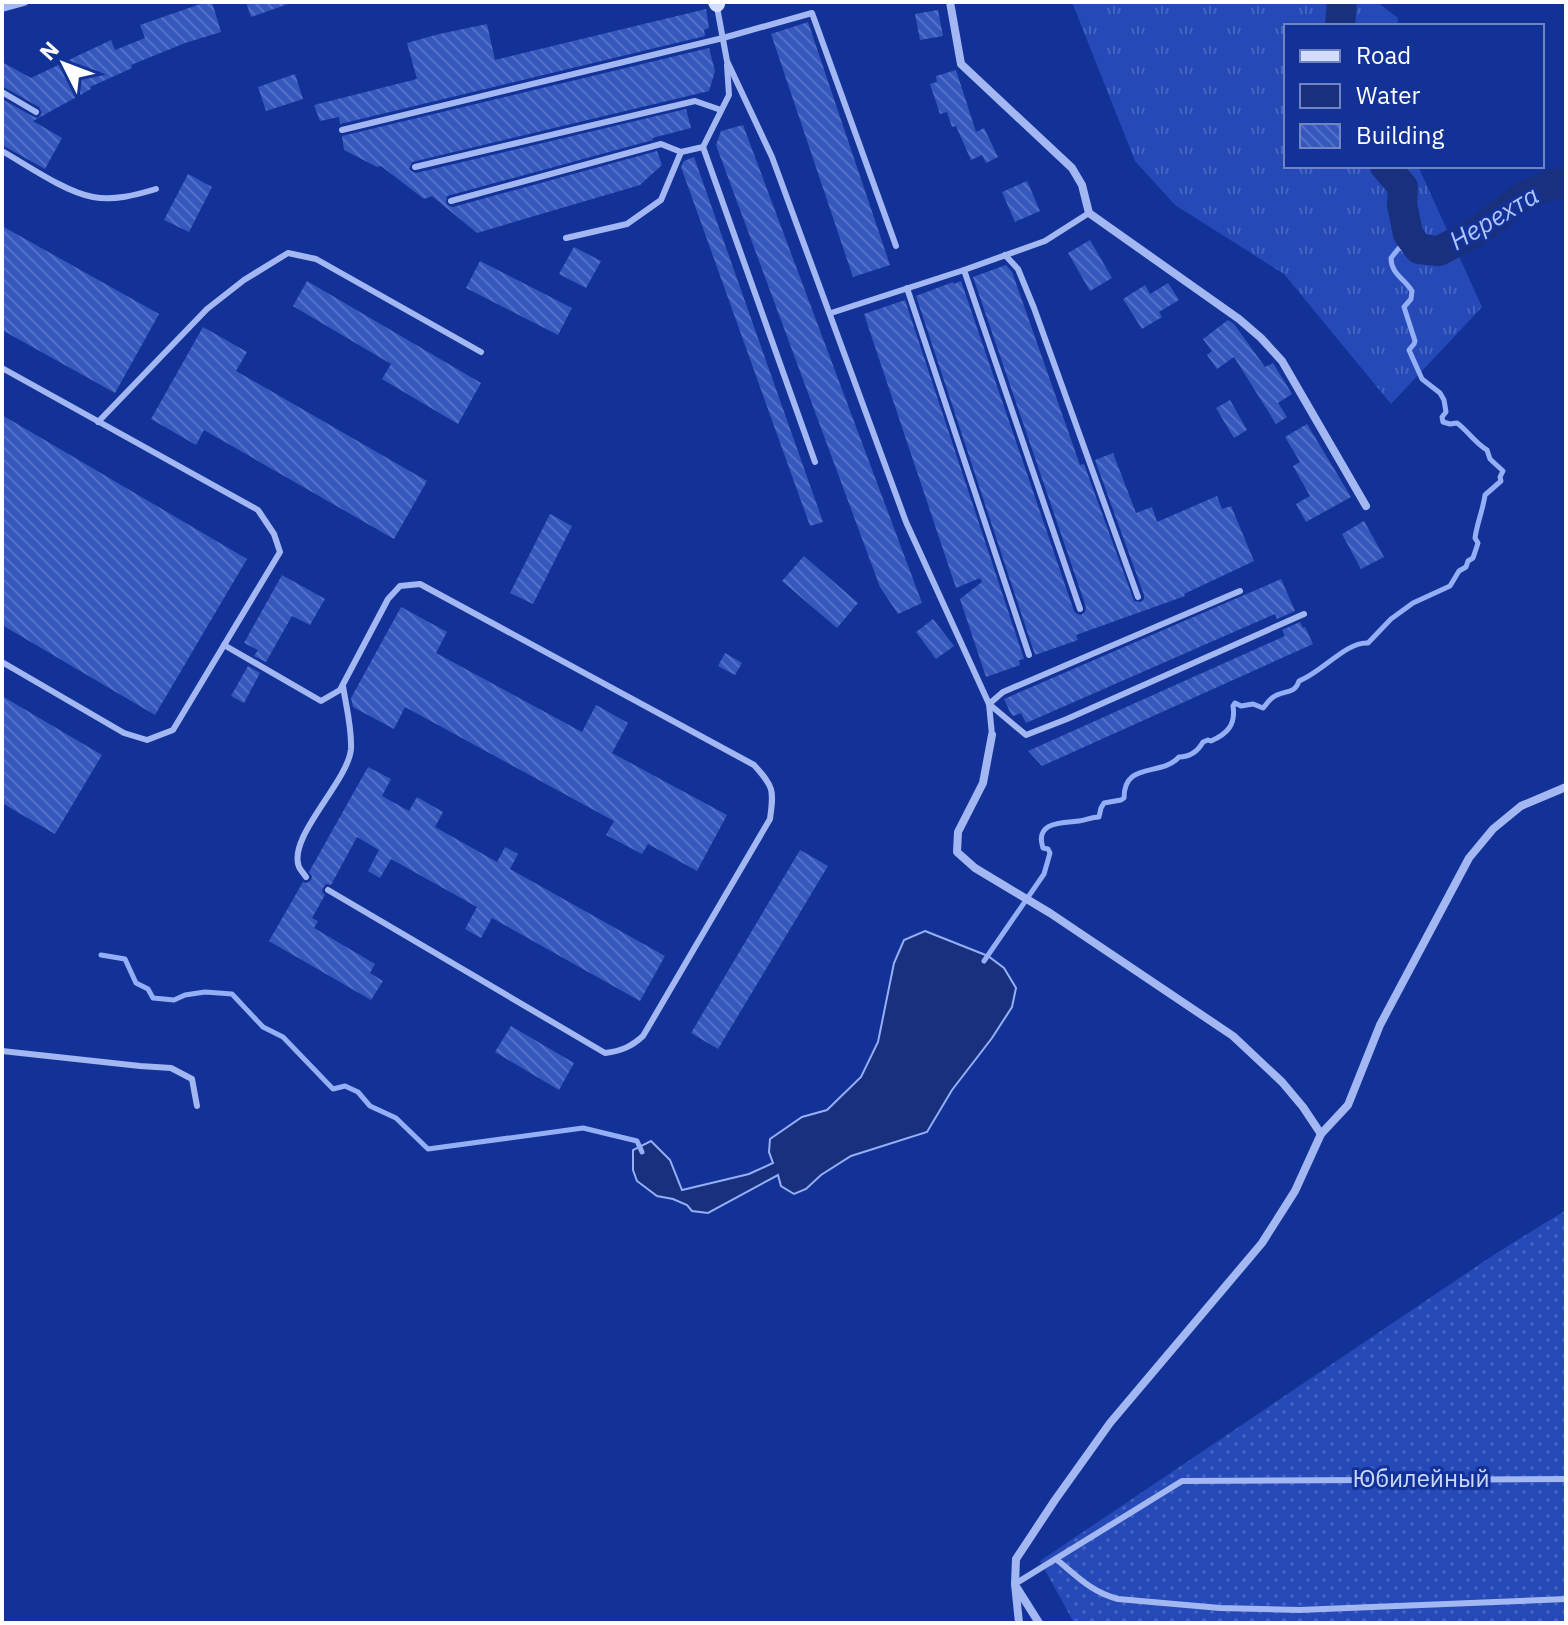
<svg xmlns="http://www.w3.org/2000/svg" width="1568" height="1625" viewBox="0 0 1568 1625" font-family="'IBM Plex Sans',sans-serif">
	<style>
		.grass { fill: url(#grass-tufts) }
		.garden { fill: url(#garden-dots) }
		.water { fill: #18307e; stroke: #95aff6; stroke-width: 2 }
		.lines { fill: none; stroke-linecap: round; stroke-linejoin: round }
		.stream { stroke: #95aff6; stroke-width: 5 }
		.river { stroke: #18307e; stroke-width: 30 }
		.building { fill: url(#building-back-hatch) }
		.lane { stroke: #a3b8f3; stroke-width: 6 }
		.street { stroke: #a3b8f3; stroke-width: 8 }
		.secondary { stroke: #d3ddfd; stroke-width: 16 }
		.labels { text-anchor: middle; stroke-width: 6; stroke-linejoin: round; paint-order: stroke }
		.park-label { font-size: 24px; fill: #cbd8fd; stroke: #123297 }
		.water-label { font-size: 26px; font-style: italic; fill: #b0c3fa; stroke: #123297 }
	</style>
	<defs>
		<pattern id="grass-tufts" width="24" height="20" patternUnits="userSpaceOnUse" patternTransform="scale(2)"><rect width="24" height="20" fill="#2549b6"/><path d="M3 7l-1-3M5 7V3M7 7l1-3M15 17l-1-3M17 17v-4M19 17l1-3" fill="none" stroke="#4664c1"/></pattern>
		<pattern id="garden-dots" width="8" height="8" patternUnits="userSpaceOnUse" patternTransform="scale(2)"><rect width="8" height="8" fill="#2549b6"/><path d="M2 2h.1M6 6h.1" fill="none" stroke="#4664c1" stroke-width="1.8" stroke-linecap="round"/></pattern>
		<pattern id="building-back-hatch" width="6" height="6" patternUnits="userSpaceOnUse" patternTransform="scale(2)"><rect width="6" height="6" fill="#3658bd"/><path d="M-1 5l2 2M0 0l6 6M5-1l2 2" fill="none" stroke="#5471c7"/></pattern>
	</defs>
	<rect width="100%" height="100%" fill="#123297"/>
	<polygon class="grass" points="1072,2 1377,2 1398,18 1397,26 1286,26 1286,166 1418,166 1482,307 1391,404 1284,274 1175,205 1135,161"/>
	<polygon class="garden" points="1566,1210 1566,1623 1074,1623 1040,1561 1495,1254"/>
	<polygon class="water" points="925,931 988,956 1004,968 1016,988 1012,1007 992,1038 952,1090 927,1132 851,1156 821,1175 806,1189 794,1194 781,1186 778,1175 708,1213 692,1211 687,1205 673,1199 657,1196 637,1181 633,1170 633,1150 651,1141 670,1160 682,1190 749,1174 773,1163 769,1152 770,1139 802,1117 827,1110 861,1077 878,1042 894,963 904,940"/>
	<g class="lines">
		<g class="stream">
			<polyline points="101,955 125,959 136,983 148,989 153,998 174,1000 185,995 205,992 232,994 263,1027 283,1037 333,1089 345,1086 358,1092 370,1106 396,1118 428,1149 583,1128 637,1141 642,1152"/>
			<path d="M984,961L1044,874L1050,853L1048,849L1043,848C1034,821 1063,823 1079,821C1086,820 1092,817 1099,817L1101,808L1104,803L1121,800L1124,798C1124,761 1161,777 1179,757C1191,757 1198,751 1203,742L1208,740L1211,741C1227,734 1236,725 1233,706L1235,703L1241,706L1253,704L1263,708C1266,705 1268,701 1272,698C1283,689 1294,696 1299,681C1321,673 1347,641 1368,643L1391,619L1413,603L1450,586L1459,571L1466,567L1468,561L1473,558L1478,543L1475,538C1477,523 1483,510 1485,495L1501,481L1500,477L1503,471L1490,459L1487,450C1475,443 1468,431 1457,423L1450,424L1443,422L1442,417L1446,412L1444,400L1440,393L1422,379L1409,350L1414,344L1415,341L1404,307L1411,299L1412,291C1405,279 1391,274 1391,258L1399,248L1419,249"/>
		</g>
		<g class="river">
			<polyline points="1340,26 1342,2"/>
			<polyline points="1385,166 1403,187 1402,204 1408,234 1419,249 1439,251 1479,230 1519,199 1554,183 1566,186"/>
		</g>
	</g>
	<g class="building">
		<polygon points="206,2 212,2 221,32 185,43 131,65 132,68 90,87 91,89 33,121 62,138 45,169 2,145 2,99 34,117 38,118 42,113 39,107 2,86 2,62 31,78 111,40 115,50 145,38 140,25"/>
		<polygon points="246,2 287,2 288,4 251,17"/>
		<polygon points="706,9 709,28 704,30 705,36 340,124 339,117 320,121 314,105 417,79 407,43 439,34 487,24 495,60"/>
		<polygon points="938,10 943,36 920,40 915,14"/>
		<polygon points="808,22 890,265 853,277 771,34"/>
		<polygon points="709,48 715,71 709,91 412,162 409,169 413,172 416,173 686,109 691,128 652,138 653,140 447,196 446,203 449,206 453,207 657,151 662,165 640,185 477,233 432,196 424,199 381,166 377,167 344,150 342,136"/>
		<polygon points="956,70 976,132 984,128 998,157 986,163 982,155 971,160 956,126 952,127 947,112 940,114 930,84 937,82 936,76"/>
		<polygon points="295,74 303,99 266,111 258,87"/>
		<polygon points="743,125 922,603 898,614 880,587 716,145 721,131"/>
		<polygon points="694,157 823,522 810,526 681,167 684,161"/>
		<polygon points="188,174 212,187 189,232 164,220"/>
		<polygon points="1027,181 1040,211 1015,222 1002,192"/>
		<polygon points="2,226 159,314 115,393 2,330"/>
		<polygon points="1090,240 1112,278 1090,291 1068,253"/>
		<polygon points="574,247 601,261 586,288 559,274"/>
		<polygon points="480,261 572,308 558,335 466,288"/>
		<polygon points="1006,265 1012,272 1080,465 1084,464 1134,601 1141,602 1144,599 1144,595 1095,460 1113,453 1136,513 1152,507 1157,522 1217,496 1222,509 1231,506 1254,561 1184,594 1185,596 1076,635 1078,640 1035,655 916,296 953,282 954,284 961,281 1074,611 1077,614 1081,615 1085,612 1086,607 973,277"/>
		<polygon points="307,281 481,383 458,424 382,379 391,364 293,306"/>
		<polygon points="1168,283 1179,300 1159,312 1162,317 1142,329 1123,299 1145,285 1150,294"/>
		<polygon points="905,300 1024,659 1019,660 1020,665 986,677 960,599 982,582 980,578 956,588 864,314"/>
		<polygon points="1228,320 1234,324 1265,367 1273,363 1292,394 1278,403 1287,417 1276,424 1234,357 1217,369 1207,355 1212,351 1203,339"/>
		<polygon points="203,327 247,352 236,371 427,481 394,539 204,430 196,445 151,419"/>
		<polygon points="1230,400 1247,430 1234,438 1216,408"/>
		<polygon points="2,415 247,559 155,715 2,625"/>
		<polygon points="1307,424 1351,497 1306,522 1296,504 1310,496 1293,466 1300,462 1285,437"/>
		<polygon points="550,514 572,526 533,604 510,593"/>
		<polygon points="1364,521 1384,557 1361,569 1342,534"/>
		<polygon points="804,556 858,603 837,628 782,581"/>
		<polygon points="282,575 325,599 310,625 292,616 266,662 254,656 258,650 244,643"/>
		<polygon points="1281,579 1295,611 1277,619 1275,614 1026,723 1021,713 1013,716 1011,714 1004,699"/>
		<polygon points="401,607 447,632 436,653 582,732 596,705 628,723 612,753 727,815 697,871 648,844 642,854 606,835 614,821 405,707 394,729 353,707 351,698"/>
		<polygon points="933,619 954,646 936,659 916,632"/>
		<polygon points="1300,622 1303,628 1305,627 1313,644 1042,766 1028,751 1285,636 1282,630"/>
		<polygon points="725,653 742,663 735,675 718,666"/>
		<polygon points="248,666 260,673 244,703 231,696"/>
		<polygon points="2,696 102,755 55,834 2,803"/>
		<polygon points="368,767 391,779 382,796 409,811 417,797 443,812 435,827 497,862 505,847 518,854 510,869 665,956 640,1001 492,918 481,938 465,929 477,907 391,859 380,878 368,871 379,850 357,837 331,885 326,884 323,888 322,892 325,895 312,918 318,921 314,928 375,964 370,973 383,981 371,1000 269,941 303,882 307,883 311,880 312,876 309,872"/>
		<polygon points="800,850 828,866 718,1049 691,1033"/>
		<polygon points="511,1026 574,1063 559,1090 495,1052"/>
	</g>
	<g class="lines">
		<g class="lane">
			<polyline points="717,7 727,61 772,157 906,522 989,704 992,735"/>
			<polyline points="2,92 36,112"/>
			<polyline points="342,130 723,38 812,13 896,246"/>
			<polyline points="703,147 815,462"/>
			<path d="M2,151C27,165 65,192 93,197C114,201 136,195 156,189"/>
			<polyline points="415,167 695,101 721,110"/>
			<polyline points="451,201 661,144 681,152"/>
			<polyline points="566,238 627,224 661,200 681,152 703,147 729,95 727,65"/>
			<polyline points="1005,255 1018,269 1034,308 1138,597"/>
			<polyline points="964,270 1080,609"/>
			<polyline points="907,288 1029,655"/>
			<polyline points="831,313 964,270 1045,241 1089,213"/>
			<polyline points="2,368 258,510 274,534 280,552 173,730 147,740 124,733 2,662"/>
			<polyline points="98,422 207,309 244,280 288,253 316,259 481,352"/>
			<polyline points="1240,591 1003,692 989,704 1026,735 1067,719 1304,614"/>
			<path d="M224,645L321,701L340,690L388,599L400,586L420,584L754,765C774,787 774,790 770,819L643,1036C631,1047 621,1051 605,1053L328,890"/>
			<path d="M306,877C304,874 301,871 299,867C287,837 348,782 351,749C352,728 346,706 343,686"/>
			<polyline points="2,1051 140,1066 171,1068 192,1079 197,1106"/>
			<path d="M1056,1559C1077,1576 1091,1592 1118,1599L1220,1608L1299,1610L1566,1599"/>
			<polyline points="1015,1584 1182,1481 1566,1479"/>
		</g>
		<g class="street">
			<polyline points="950,2 961,64 1072,168 1082,185 1089,213 1239,319 1261,338 1282,361 1366,506"/>
			<polyline points="2,8 24,2"/>
			<polyline points="992,735 983,783 958,832 957,852 975,868 1050,913 1233,1036 1282,1082 1303,1107 1321,1134 1348,1105 1380,1025 1469,858 1493,829 1521,806 1566,787"/>
			<polyline points="1017,1588 1039,1623"/>
			<polyline points="1019,1623 1015,1584 1016,1559 1055,1500 1110,1423 1262,1243 1295,1191 1321,1134"/>
		</g>
		<polyline class="secondary" points="716,2 717,4"/>
	</g>
	<g class="labels">
		<g class="park-label">
			<text x="1421" y="1487">Юбилейный</text>
		</g>
		<g class="water-label">
			<text transform="translate(1494 218) rotate(-31)" y="9">Нерехта</text>
		</g>
	</g>
	<rect width="1568" height="1625" fill="none" stroke="#ffffff" stroke-width="8"/>
	<rect x="1284" y="24" width="260" height="144" fill="#123297" stroke="#7184c1" stroke-width="2"/>
	<rect x="1300" y="50" width="40" height="12" fill="#d3ddfd" stroke="#7184c1" stroke-width="2"/>
	<text x="1356" y="64" font-size="24" fill="#ffffff">Road</text>
	<rect x="1300" y="84" width="40" height="24" fill="#18307e" stroke="#7184c1" stroke-width="2"/>
	<text x="1356" y="104" font-size="24" fill="#ffffff">Water</text>
	<rect x="1300" y="124" width="40" height="24" fill="url(#building-back-hatch)" stroke="#7184c1" stroke-width="2"/>
	<text x="1356" y="144" font-size="24" fill="#ffffff">Building</text>
	<g transform="translate(64 64) rotate(312)" stroke="#123297" stroke-width="6" paint-order="stroke">
	<path d="M0-6L14 30L0 20L-14 30Z" fill="#ffffff"/>
	<text y="-12" font-size="22" font-weight="bold" text-anchor="middle" fill="#ffffff">N</text>
	</g>
</svg>
